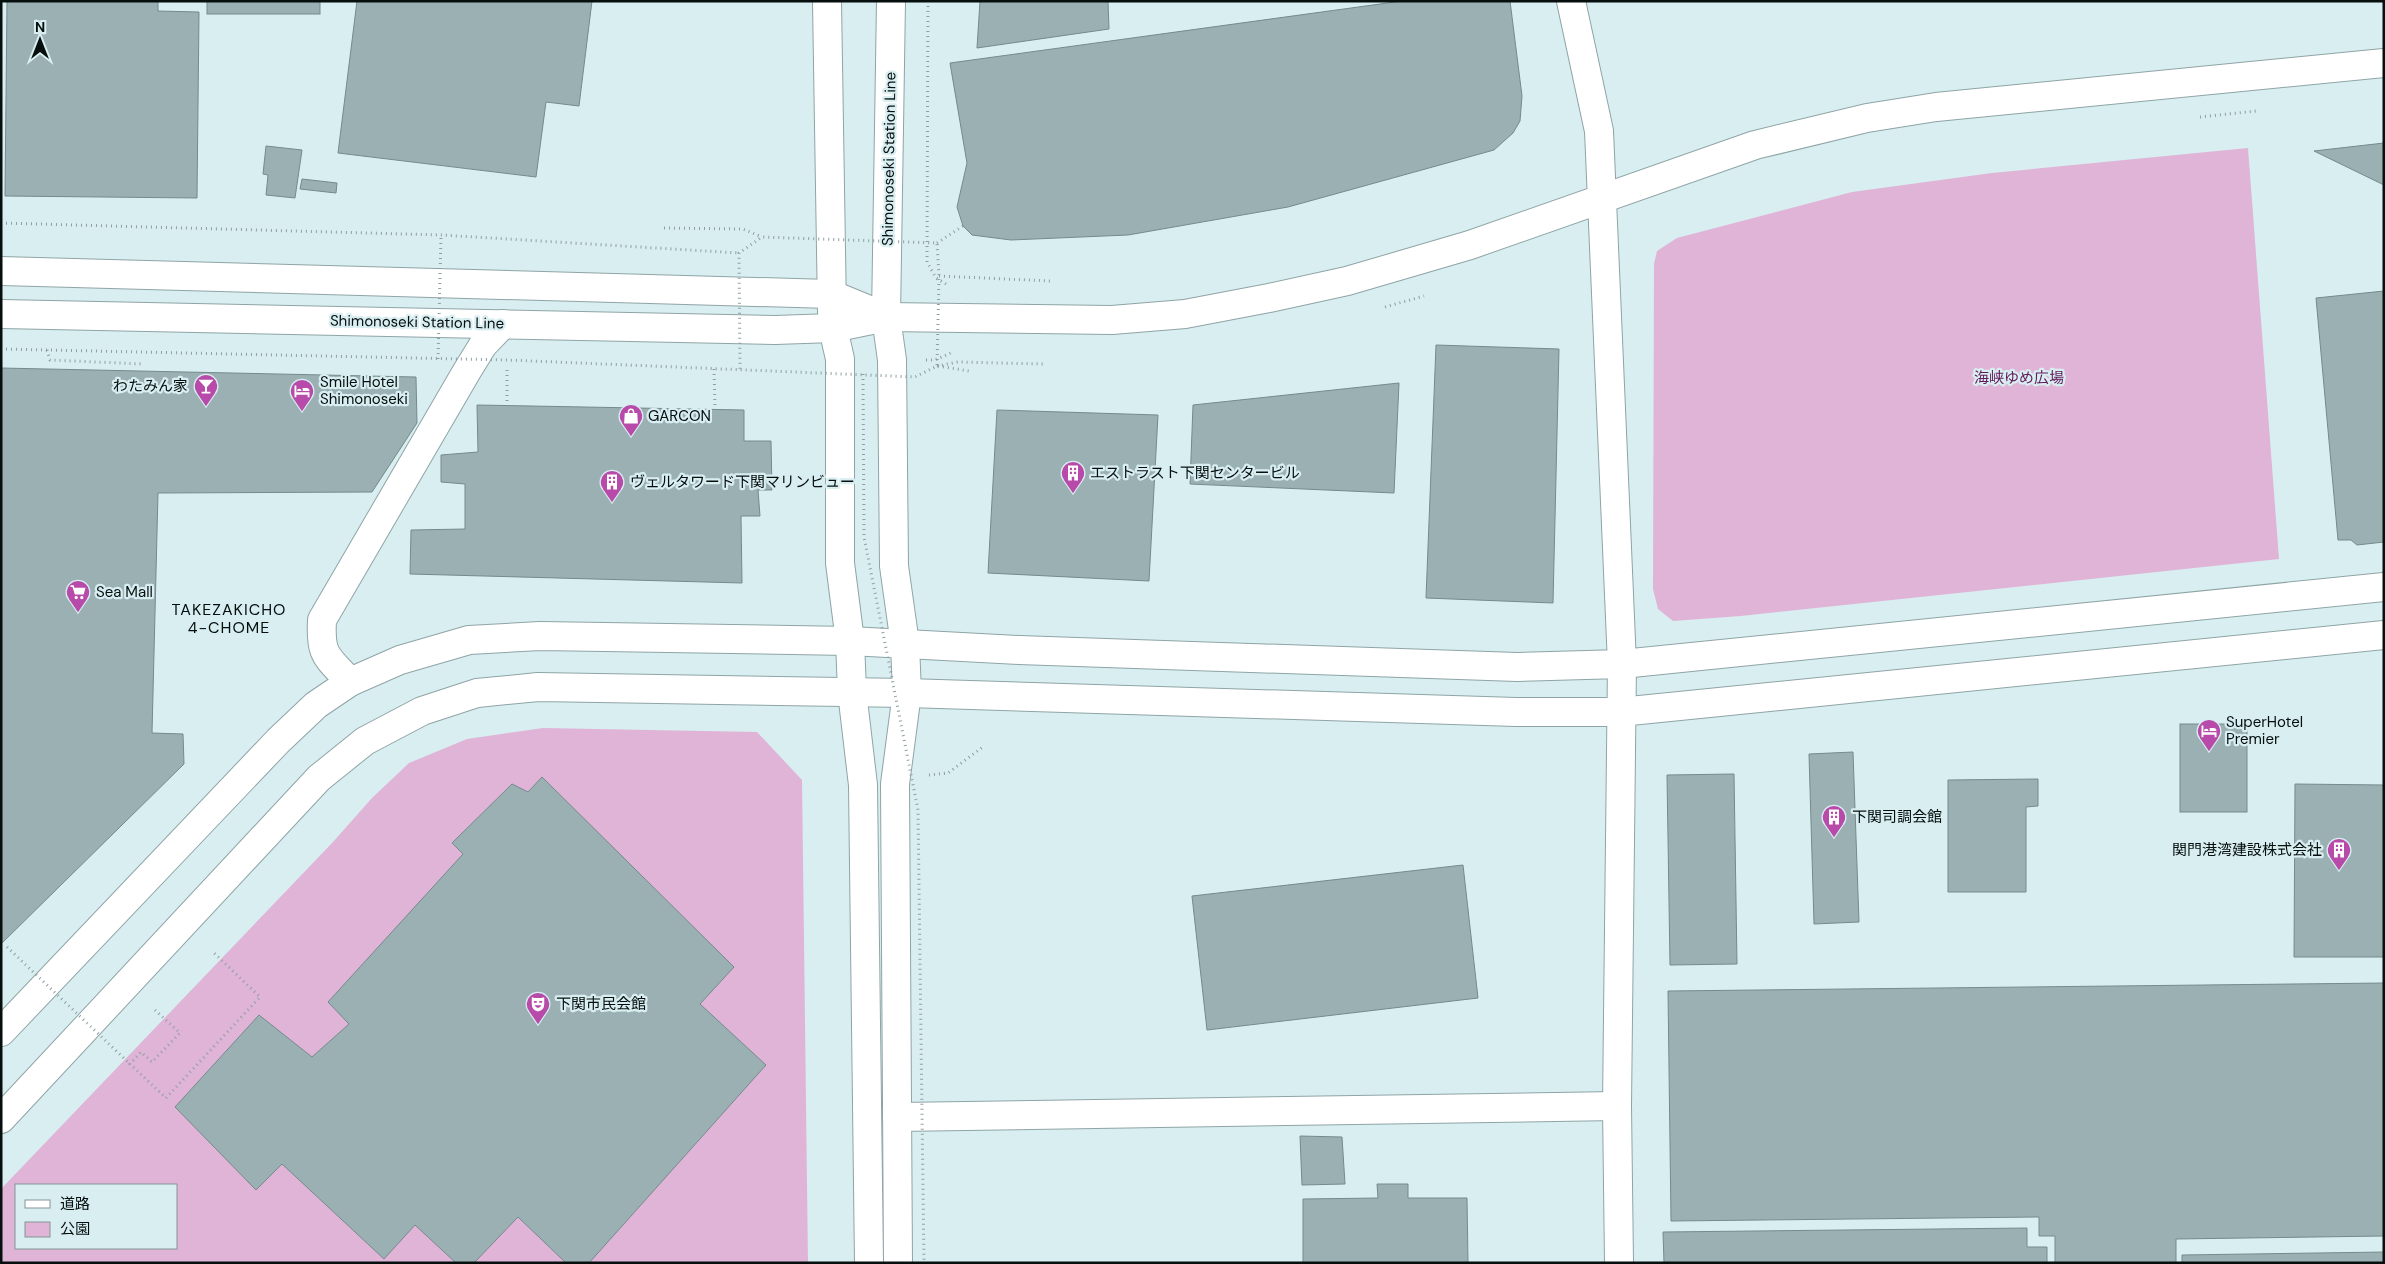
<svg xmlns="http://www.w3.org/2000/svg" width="2385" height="1264" viewBox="0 0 2385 1264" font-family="'DM Sans','Noto Sans JP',sans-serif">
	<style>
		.green { fill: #e0b4d7; fill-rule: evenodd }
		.building { fill: #9bb0b3; stroke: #758a8c }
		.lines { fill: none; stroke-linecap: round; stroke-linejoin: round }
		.minor-casing { stroke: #8fa4a6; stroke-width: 30 }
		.tertiary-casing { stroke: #8fa4a6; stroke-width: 30 }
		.secondary-casing { stroke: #8fa4a6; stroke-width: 30 }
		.path { stroke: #8e9fa1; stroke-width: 3; stroke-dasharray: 1 4; stroke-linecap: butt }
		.minor { stroke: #fff; stroke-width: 28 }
		.tertiary { stroke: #fff; stroke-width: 28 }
		.secondary { stroke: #fff; stroke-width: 28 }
		.path-bridge { stroke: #8e9fa1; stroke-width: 3; stroke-dasharray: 1 4; stroke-linecap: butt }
		.labels { text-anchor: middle; stroke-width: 4.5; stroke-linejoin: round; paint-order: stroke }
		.street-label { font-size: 15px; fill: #060e0e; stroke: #d8eef1 }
		.park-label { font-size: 15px; fill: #621859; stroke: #d8eef1 }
		.poi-label { font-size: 15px; fill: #060e0e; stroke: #d8eef1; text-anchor: start }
		.neighbourhood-label { font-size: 16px; letter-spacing: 1px; fill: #060e0e; stroke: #d8eef1 }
	</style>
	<rect width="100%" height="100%" fill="#d8eef1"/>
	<g class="green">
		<polygon points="2248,148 2279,559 1741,616 1673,621 1658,609 1653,589 1654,264 1657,251 1677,238 1852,192 1992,173"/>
		<path d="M543,728L757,732L802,780L808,1263H1V1189L333,842L372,798L409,763L467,739ZM16,1185H176V1248H16Z"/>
	</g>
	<g class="building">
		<polygon points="7,1 158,1 158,11 199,12 197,198 5,196"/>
		<rect x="207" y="1" width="113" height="13"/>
		<polygon points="357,1 592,1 579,106 546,102 536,177 338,153"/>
		<polygon points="980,1 1108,1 1109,29 977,48"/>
		<polygon points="1402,1 1510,1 1522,96 1520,121 1513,133 1494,150 1288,207 1128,235 1011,240 972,235 963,226 957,207 967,163 950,63"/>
		<polygon points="2384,143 2384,185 2314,151"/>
		<polygon points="266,146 302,150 295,198 266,195 268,175 263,174"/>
		<polygon points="302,179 337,183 336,193 300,189"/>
		<polygon points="2384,291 2384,542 2357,545 2351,540 2338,540 2316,298"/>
		<polygon points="1436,345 1559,349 1553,603 1426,598"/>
		<polygon points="1,368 416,377 417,423 372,492 158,493 152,733 183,734 184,764 1,944"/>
		<polygon points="1399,383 1394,493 1190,484 1193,405"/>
		<polygon points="477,405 744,410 744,441 771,441 772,490 758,490 760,516 741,516 742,583 410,574 411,530 465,529 465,484 441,482 441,455 478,452"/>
		<polygon points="997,410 1158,415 1149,581 988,573"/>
		<rect x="2180" y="724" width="67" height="88"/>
		<polygon points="1853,752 1859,922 1814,924 1809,754"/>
		<polygon points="1734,774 1737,964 1670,965 1667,775"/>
		<polygon points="542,777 734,967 700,1004 766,1065 589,1263 566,1263 518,1217 474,1263 456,1263 415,1225 384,1259 282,1164 256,1190 175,1107 259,1015 312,1057 349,1024 328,1002 463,854 452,843 512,784 528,792"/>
		<polygon points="2038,779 2038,806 2026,807 2026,892 1948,892 1948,780"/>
		<polygon points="2295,784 2384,785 2384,957 2294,957"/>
		<polygon points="1463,865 1478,998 1207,1030 1192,896"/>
		<polygon points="2384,983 2384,1236 2176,1239 2176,1263 2055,1263 2055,1236 2039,1236 2039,1217 1671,1221 1668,991"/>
		<polygon points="1300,1136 1342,1137 1345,1184 1302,1185"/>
		<polygon points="1377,1184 1408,1184 1408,1198 1467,1198 1468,1263 1303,1263 1303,1199 1378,1198"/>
		<polygon points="2027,1228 2027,1247 2047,1247 2047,1263 1664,1263 1663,1232"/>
		<polygon points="2384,1252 2384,1263 2182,1263 2182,1255"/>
	</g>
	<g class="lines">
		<g class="minor-casing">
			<g id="minor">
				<path d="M350,682C327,656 320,657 322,620L467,371L483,345L503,324"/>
				<polyline points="897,1117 1617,1106"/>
			</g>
		</g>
		<g class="tertiary-casing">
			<g id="tertiary">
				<polyline points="1571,1 1599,131 1622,664 1617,1106 1619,1263"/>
				<polyline points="833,328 840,359 840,563 850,641 852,692 863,785 869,1263"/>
				<polyline points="1,1032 278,741 316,705 350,682 400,660 469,640 540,636 850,641 1019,650 1517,667 1622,664 2384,587"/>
				<polyline points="1,1119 319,778 365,741 422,711 477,693 538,687 907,693 1516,712 1620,712 2384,635"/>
				<polyline points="898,1263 895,784 907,693 905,644 894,566 892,360 886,317 1112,320 1185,314 1269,298 1347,281 1470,245 1755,145 1867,118 1936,107 2384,63"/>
			</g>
		</g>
		<g class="secondary-casing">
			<g id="secondary">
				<polyline points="827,1 832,312"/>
				<polyline points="1,271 830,294 886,317"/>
				<polyline points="1,314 775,330 833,328 886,317"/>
				<polyline points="886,317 891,1"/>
			</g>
		</g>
		<g class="path">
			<polyline points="928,1 927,262 936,278 946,284"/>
			<polyline points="2200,117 2256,111"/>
			<polyline points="1,223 441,235 739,253"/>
			<polyline points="664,228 743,229 762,237"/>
			<polyline points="937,243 963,226"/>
			<polyline points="939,276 1050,281"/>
			<polyline points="1385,307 1424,296"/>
			<polyline points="47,350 50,360 143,364"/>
			<polyline points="926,360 935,360 953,352"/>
			<polyline points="937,366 958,362 1043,364"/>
			<polyline points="938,366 969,371"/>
			<polyline points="714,369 715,408"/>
			<polyline points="507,370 507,405"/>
			<polyline points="929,775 948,773 984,746"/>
			<polyline points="155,1010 180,1033 152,1062 141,1052 130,1064 166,1098 260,997 213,952"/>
		</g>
		<use href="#minor" class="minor"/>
		<use href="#tertiary" class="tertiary"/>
		<use href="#secondary" class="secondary"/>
		<g class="path-bridge">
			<polyline points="1,349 507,360 915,377 937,366 939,276 937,243 762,237 739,253 740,370"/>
			<polyline points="438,359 441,235"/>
			<polyline points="863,374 864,537 918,810 924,1263"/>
			<polyline points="7,947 130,1064"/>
		</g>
	</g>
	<defs>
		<g id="bar-pin" transform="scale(1.25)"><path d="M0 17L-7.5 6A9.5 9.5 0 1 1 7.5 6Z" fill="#b84aa9" stroke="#d8eef1"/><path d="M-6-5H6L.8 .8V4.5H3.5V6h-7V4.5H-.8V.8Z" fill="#fff"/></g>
		<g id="hotel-pin" transform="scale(1.25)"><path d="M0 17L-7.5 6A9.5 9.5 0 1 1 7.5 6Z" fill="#b84aa9" stroke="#d8eef1"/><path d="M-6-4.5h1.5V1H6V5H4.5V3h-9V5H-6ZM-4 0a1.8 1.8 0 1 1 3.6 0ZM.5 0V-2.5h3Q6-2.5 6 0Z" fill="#fff"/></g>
		<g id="shop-pin" transform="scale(1.25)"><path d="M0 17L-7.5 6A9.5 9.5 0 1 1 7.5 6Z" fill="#b84aa9" stroke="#d8eef1"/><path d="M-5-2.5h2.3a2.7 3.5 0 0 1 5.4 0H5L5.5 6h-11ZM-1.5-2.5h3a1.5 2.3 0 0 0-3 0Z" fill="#fff"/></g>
		<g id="building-pin" transform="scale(1.25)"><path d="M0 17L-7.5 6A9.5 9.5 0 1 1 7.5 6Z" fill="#b84aa9" stroke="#d8eef1"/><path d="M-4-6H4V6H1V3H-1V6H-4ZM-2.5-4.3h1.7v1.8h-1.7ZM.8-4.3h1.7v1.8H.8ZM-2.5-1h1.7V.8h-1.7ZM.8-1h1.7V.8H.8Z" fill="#fff"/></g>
		<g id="supermarket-pin" transform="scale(1.25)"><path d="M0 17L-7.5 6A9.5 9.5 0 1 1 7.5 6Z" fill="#b84aa9" stroke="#d8eef1"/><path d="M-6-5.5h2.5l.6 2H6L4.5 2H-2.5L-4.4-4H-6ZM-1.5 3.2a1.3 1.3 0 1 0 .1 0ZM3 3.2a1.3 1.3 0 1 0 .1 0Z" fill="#fff"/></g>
		<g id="theatre-pin" transform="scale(1.25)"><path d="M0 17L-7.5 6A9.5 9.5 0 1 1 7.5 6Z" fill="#b84aa9" stroke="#d8eef1"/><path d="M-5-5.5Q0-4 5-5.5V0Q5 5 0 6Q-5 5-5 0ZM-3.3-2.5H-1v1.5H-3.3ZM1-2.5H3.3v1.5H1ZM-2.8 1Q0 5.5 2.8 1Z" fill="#fff"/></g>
	</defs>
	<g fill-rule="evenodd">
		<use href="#bar-pin" x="206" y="386"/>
		<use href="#hotel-pin" x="302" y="391"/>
		<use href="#shop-pin" x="631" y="416"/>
		<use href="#building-pin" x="1073" y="473"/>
		<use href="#building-pin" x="612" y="482"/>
		<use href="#supermarket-pin" x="78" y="592"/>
		<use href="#hotel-pin" x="2209" y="731"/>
		<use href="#building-pin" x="1834" y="817"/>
		<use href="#building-pin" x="2339" y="850"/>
		<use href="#theatre-pin" x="538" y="1004"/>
	</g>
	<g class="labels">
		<g class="street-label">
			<text transform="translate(889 159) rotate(-89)" y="5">Shimonoseki Station Line</text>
			<text transform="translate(417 322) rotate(1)" y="5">Shimonoseki Station Line</text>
		</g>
		<g class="park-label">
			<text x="2019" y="383">海峡ゆめ広場</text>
		</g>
		<g class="poi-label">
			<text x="320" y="387">Smile Hotel<tspan x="320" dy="17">Shimonoseki</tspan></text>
			<text x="188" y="391" text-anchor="end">わたみん家</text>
			<text x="648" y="421">GARCON</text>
			<text x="1090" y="478">エストラスト下関センタービル</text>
			<text x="630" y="487">ヴェルタワード下関マリンビュー</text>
			<text x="96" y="597">Sea Mall</text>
			<text x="2226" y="727">SuperHotel<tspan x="2226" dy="17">Premier</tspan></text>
			<text x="1852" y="822">下関司調会館</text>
			<text x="2322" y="855" text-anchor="end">関門港湾建設株式会社</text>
			<text x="556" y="1009">下関市民会館</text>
		</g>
		<g class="neighbourhood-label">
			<text x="229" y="615">TAKEZAKICHO<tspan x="229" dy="18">4-CHOME</tspan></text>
		</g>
	</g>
	<rect width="2385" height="1264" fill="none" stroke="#060e0e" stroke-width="5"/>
	<rect x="15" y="1184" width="162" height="65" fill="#d8eef1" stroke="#849496"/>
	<rect x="25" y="1200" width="25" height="8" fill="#ffffff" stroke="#849496"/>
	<text x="60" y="1209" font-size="15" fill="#060e0e">道路</text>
	<rect x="25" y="1222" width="25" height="15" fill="#e0b4d7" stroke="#849496"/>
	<text x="60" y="1234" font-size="15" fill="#060e0e">公園</text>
	<g transform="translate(40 40)" stroke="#d8eef1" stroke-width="4" paint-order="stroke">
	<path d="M0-4L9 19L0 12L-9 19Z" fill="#060e0e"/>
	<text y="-8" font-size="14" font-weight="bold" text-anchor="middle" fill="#060e0e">N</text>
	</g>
</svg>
